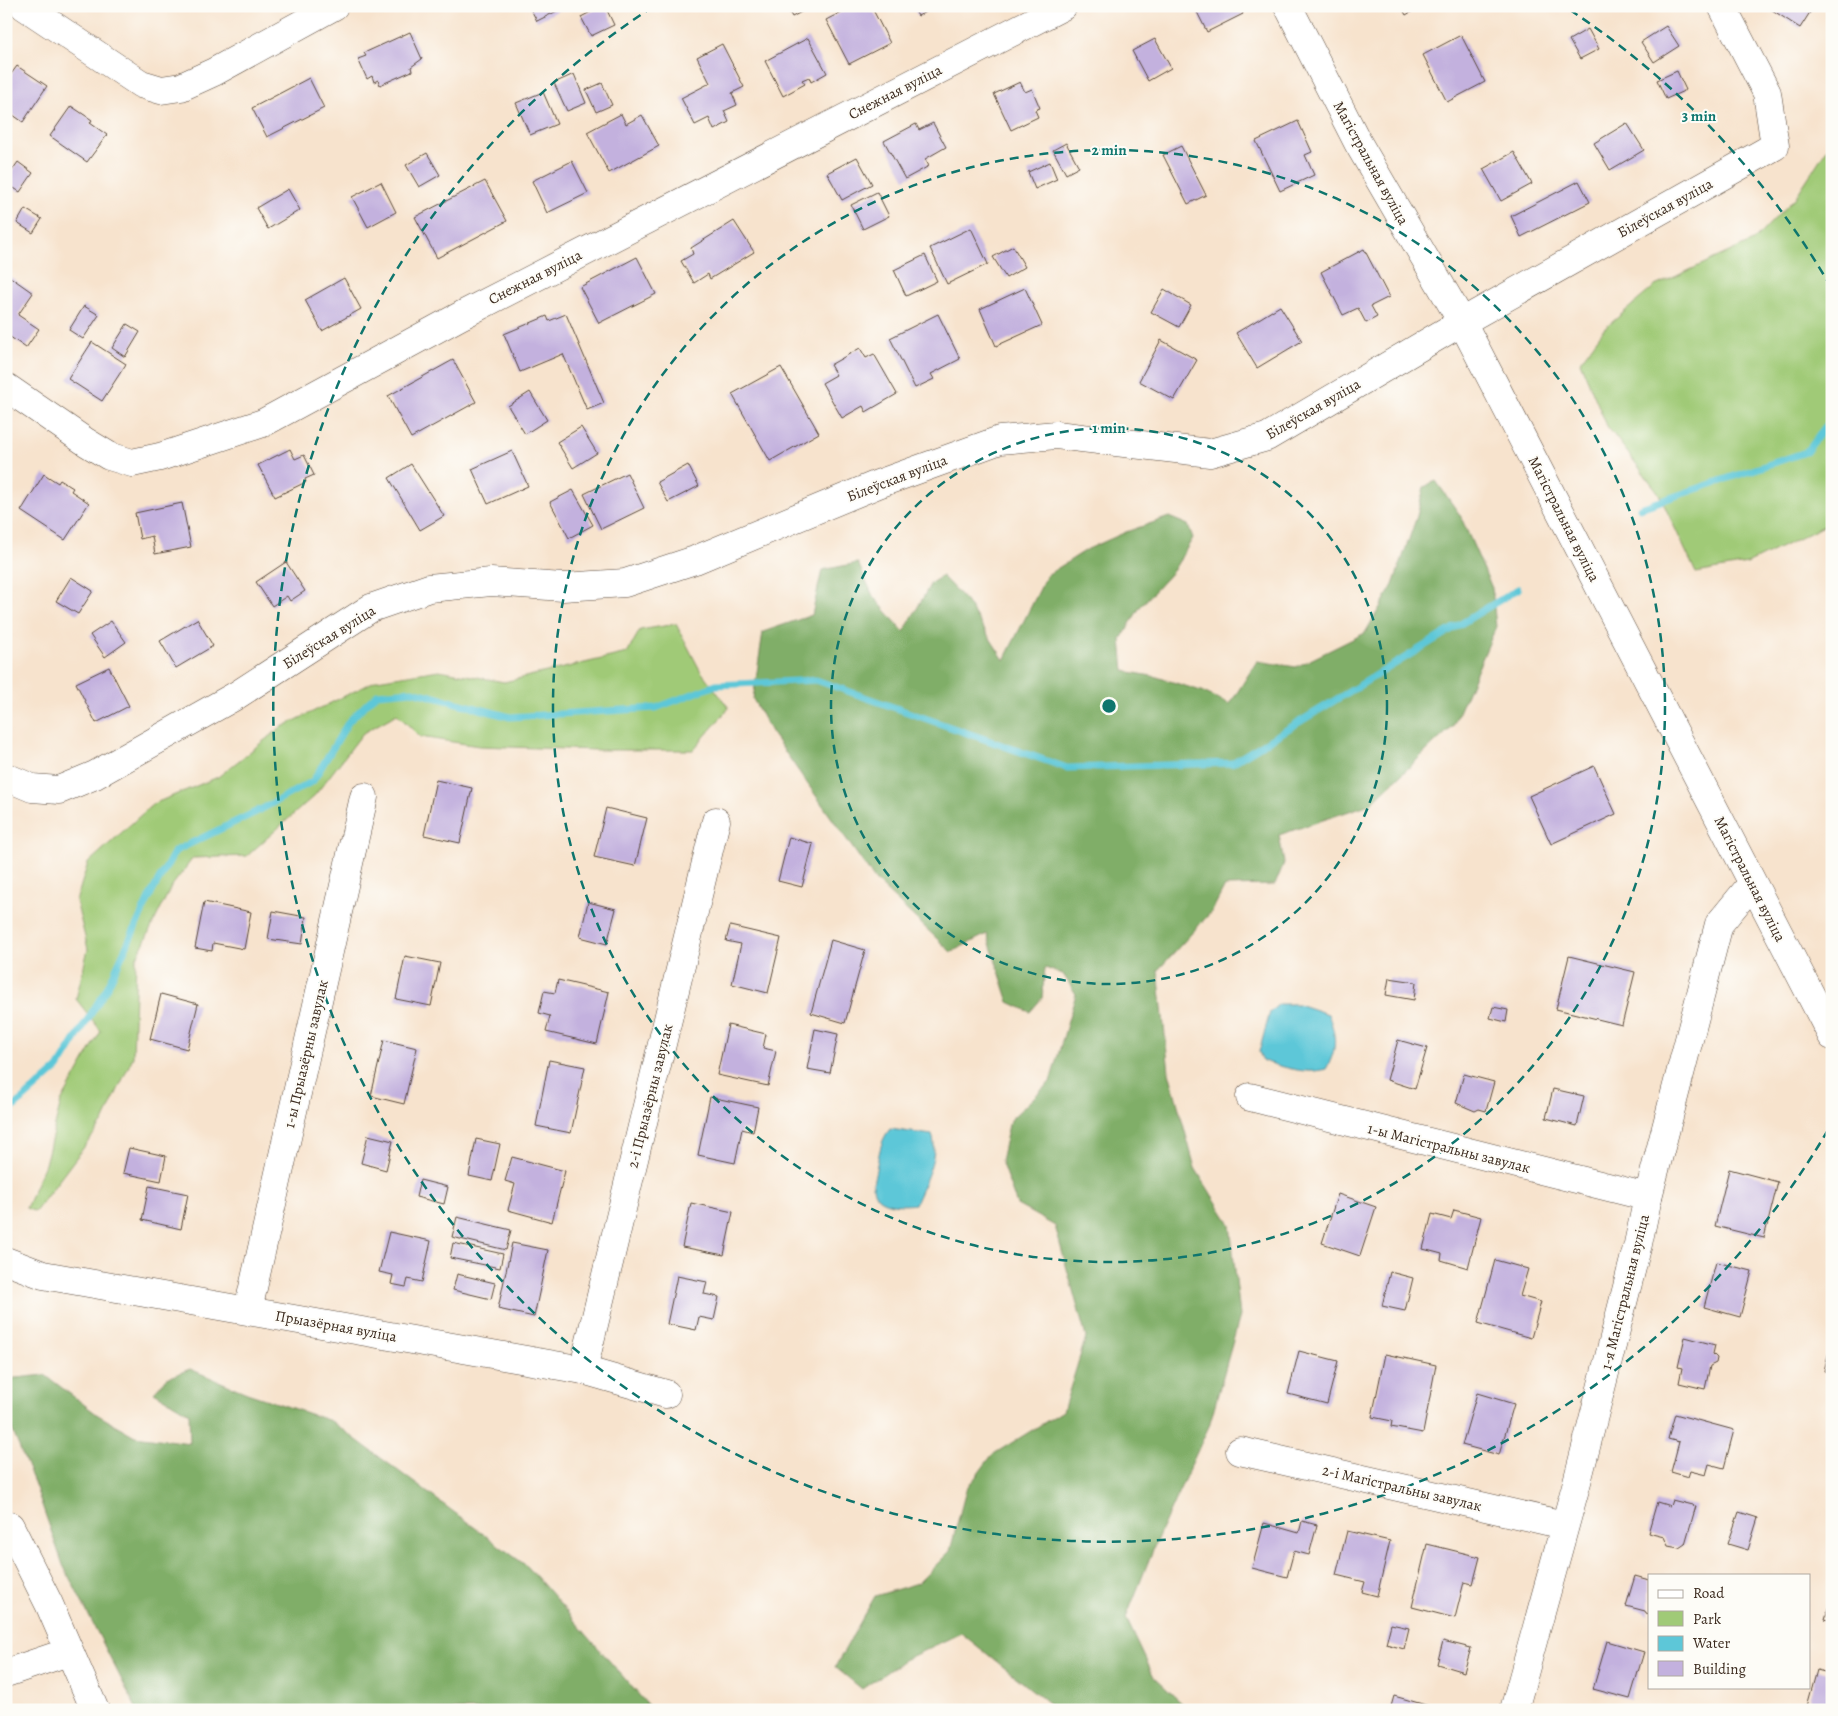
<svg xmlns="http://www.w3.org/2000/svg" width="1838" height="1716" viewBox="0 0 1838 1716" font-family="Alegreya,serif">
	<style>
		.green { fill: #a0ca77; stroke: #6e7a4a }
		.forest { fill: #80ae68; stroke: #5e6c43 }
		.water { fill: #5dc7d8; stroke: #4c787b }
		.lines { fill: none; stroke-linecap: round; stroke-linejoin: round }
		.stream { stroke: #5dc7d8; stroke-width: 7 }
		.building { fill: #c3b1de }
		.minor-casing { stroke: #574638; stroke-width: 29 }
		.minor { stroke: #fff; stroke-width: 28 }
		.ring { fill: none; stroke: #0f766e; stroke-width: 2.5; stroke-dasharray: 9 6 }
		.labels { text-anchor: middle; stroke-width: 4; stroke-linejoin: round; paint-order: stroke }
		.street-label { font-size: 15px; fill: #3b2a1e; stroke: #fdfcf7 }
		.centre { fill: #0f766e; stroke: #fdfcf7; stroke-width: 2.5 }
		.ring-label { font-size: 15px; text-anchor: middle; font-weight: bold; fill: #0f766e; stroke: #fdfcf7; stroke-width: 4; stroke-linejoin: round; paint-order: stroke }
	</style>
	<rect width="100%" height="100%" fill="#fdfcf7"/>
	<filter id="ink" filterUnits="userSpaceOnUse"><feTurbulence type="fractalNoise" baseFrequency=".02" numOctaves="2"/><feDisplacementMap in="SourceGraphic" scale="10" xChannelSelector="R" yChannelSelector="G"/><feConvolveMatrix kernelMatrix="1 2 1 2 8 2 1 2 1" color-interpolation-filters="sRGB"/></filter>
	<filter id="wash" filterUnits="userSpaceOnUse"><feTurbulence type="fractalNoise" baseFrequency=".0096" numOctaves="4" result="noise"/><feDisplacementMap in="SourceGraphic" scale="20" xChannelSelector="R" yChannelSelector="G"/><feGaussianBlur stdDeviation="1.12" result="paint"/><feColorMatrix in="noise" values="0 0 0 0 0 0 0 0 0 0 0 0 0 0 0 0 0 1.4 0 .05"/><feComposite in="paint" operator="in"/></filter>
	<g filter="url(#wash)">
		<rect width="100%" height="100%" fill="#f7e3cd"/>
		<g class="green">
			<polygon points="1832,146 1832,522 1747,564 1696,573 1658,492 1607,426 1580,362 1604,329 1655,286 1753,241 1795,198 1828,147"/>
			<polygon points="676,624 700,670 729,708 693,750 596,750 479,746 420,737 397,714 363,733 315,795 247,856 193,858 171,887 136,959 133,1057 103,1122 35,1212 26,1208 45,1164 61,1102 101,1031 76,999 88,949 76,901 88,863 153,804 218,777 280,728 377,680 439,670 504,682 627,653 640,630"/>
		</g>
		<g class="forest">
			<polygon points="1436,481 1460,515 1492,588 1496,627 1453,726 1370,804 1279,835 1284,863 1275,885 1225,886 1212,911 1158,970 1169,1072 1195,1168 1230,1224 1240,1316 1209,1426 1158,1537 1126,1618 1154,1677 1189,1710 1057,1710 961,1633 904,1660 862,1689 835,1667 875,1596 918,1583 950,1551 966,1490 992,1455 1063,1411 1086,1337 1055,1226 1017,1205 1001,1161 1010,1120 1050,1082 1076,994 1063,974 1045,968 1042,998 1030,1012 1009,1002 987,934 951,952 876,881 771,732 753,699 763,632 812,615 822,570 858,563 873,596 904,632 931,583 942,576 966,601 1004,660 1047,575 1088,549 1126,532 1169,517 1188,525 1193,538 1173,571 1140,607 1121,639 1124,671 1157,677 1201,691 1230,704 1257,661 1296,667 1365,633 1393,585 1417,516 1424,487"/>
			<polygon points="190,1369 247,1393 331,1421 528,1567 652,1710 137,1710 63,1565 35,1485 6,1415 6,1379 45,1375 98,1415 135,1436 190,1443 189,1413 154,1392 167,1378"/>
		</g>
		<g class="water">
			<path d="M1279,1004H1298L1328,1014C1336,1034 1338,1049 1326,1069C1305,1075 1284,1067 1263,1061L1259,1052L1270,1012Z"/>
			<path d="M890,1129L932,1135C940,1155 923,1185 915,1204C902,1206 874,1206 873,1187C873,1180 876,1171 877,1164C880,1150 881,1140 890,1129Z"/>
		</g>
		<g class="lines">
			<g class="stream">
				<polyline points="1640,508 1806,452 1832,418"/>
				<polyline points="6,1114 58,1068 108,986 150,896 175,851 260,810 313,781 349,721 377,694 412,691 510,717 656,708 716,685 816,680 1067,768 1232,763 1518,589"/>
			</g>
		</g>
		<g id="blocks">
			<g class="building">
				<polygon points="529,6 567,6 537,21"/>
				<polygon points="602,6 605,6 614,25 591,36 581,17"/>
				<polygon points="786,6 800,6 803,11 792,17"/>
				<polygon points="853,6 871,6 890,43 849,64 826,20"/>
				<polygon points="912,6 936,6 918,16"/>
				<polygon points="1194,6 1240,6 1243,14 1207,32"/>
				<polygon points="1401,6 1421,6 1406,15"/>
				<polygon points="1766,6 1814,6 1800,28"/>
				<polygon points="1666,26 1679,46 1654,62 1641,42"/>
				<polygon points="1588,29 1599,49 1580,59 1569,40"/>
				<polygon points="410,32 422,59 411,67 412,71 380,85 378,80 374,82 372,76 367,79 358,59 366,56 364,53"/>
				<polygon points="1461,35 1485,82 1447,102 1423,55"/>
				<polygon points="808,38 827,73 811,82 809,77 802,80 805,84 783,96 765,61"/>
				<polygon points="1155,39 1171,68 1148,81 1132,51"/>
				<polygon points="722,44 744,87 732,93 737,105 724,111 729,122 714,130 709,118 695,125 681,98 710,83 697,57"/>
				<polygon points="17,66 47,86 23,122 6,110 6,81"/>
				<polygon points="1677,71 1686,90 1666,99 1657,80"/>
				<polygon points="574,74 586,103 567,111 554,83"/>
				<polygon points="309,78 324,108 267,137 252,108"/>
				<polygon points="1020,82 1025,92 1032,89 1040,108 1035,110 1038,117 1011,130 994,94"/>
				<polygon points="602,83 612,105 596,112 586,90"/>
				<polygon points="543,92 557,124 530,135 516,103"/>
				<polygon points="71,106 92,120 90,123 107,135 87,162 50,136"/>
				<polygon points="621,114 626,124 642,115 659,146 609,173 587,132"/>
				<polygon points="1298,121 1312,152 1305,155 1314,175 1280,191 1256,141"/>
				<polygon points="933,123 946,147 925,159 929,166 905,179 884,141 916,124 919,130"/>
				<polygon points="1627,123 1644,150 1610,170 1594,143"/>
				<polygon points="1066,143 1079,167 1066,174 1053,150"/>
				<polygon points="1181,146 1206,195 1188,204 1163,155"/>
				<polygon points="1514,152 1532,184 1501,201 1483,169"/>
				<polygon points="427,153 440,175 419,187 406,165"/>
				<polygon points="857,157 872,184 842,200 827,173"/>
				<polygon points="572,161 588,193 547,213 532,181"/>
				<polygon points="18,162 33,173 20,192 6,183 6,179"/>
				<polygon points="1050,162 1057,179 1035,189 1028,172"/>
				<polygon points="485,181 507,221 437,258 415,217"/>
				<polygon points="1579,181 1590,202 1521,237 1511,216"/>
				<polygon points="381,182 396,212 368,227 352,197"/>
				<polygon points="288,189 300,210 268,229 256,208"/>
				<polygon points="877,192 889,216 863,229 851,205"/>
				<polygon points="25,209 42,219 33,233 17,223"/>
				<polygon points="734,221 754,252 710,279 708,274 694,283 681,261 693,254 691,248"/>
				<polygon points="971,228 988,264 947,284 930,248"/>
				<polygon points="1013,246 1025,267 1006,278 993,257"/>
				<polygon points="1364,249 1389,297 1371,306 1377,317 1366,323 1358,308 1343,315 1321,272"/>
				<polygon points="925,255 937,281 906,296 894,270"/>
				<polygon points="637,257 656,294 599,323 580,287"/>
				<polygon points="6,274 33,293 18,315 39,329 26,348 6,334"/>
				<polygon points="344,278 361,309 322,331 305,300"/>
				<polygon points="1025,288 1042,325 996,346 980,309"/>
				<polygon points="1164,289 1191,305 1179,327 1151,312"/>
				<polygon points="84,306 99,315 83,339 69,330"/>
				<polygon points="1280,306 1302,341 1257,368 1236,333"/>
				<polygon points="566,314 604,403 587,410 563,354 520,372 504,334 547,316 549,321"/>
				<polygon points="938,314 960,359 931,374 934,379 915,388 890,338"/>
				<polygon points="127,324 140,332 125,357 112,348"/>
				<polygon points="1161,340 1197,360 1174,400 1139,381"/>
				<polygon points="92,342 126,364 102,401 68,379"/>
				<polygon points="860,348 866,358 874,354 897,394 866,412 863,406 842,418 822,383 836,375 830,365"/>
				<polygon points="453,360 476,402 411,438 388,396"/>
				<polygon points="781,367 819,433 770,461 732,394"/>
				<polygon points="530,392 547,420 525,434 508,406"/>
				<polygon points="581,427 597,453 573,468 557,442"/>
				<polygon points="290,449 295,459 304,455 314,475 305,479 306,482 275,497 258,465"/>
				<polygon points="512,451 528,486 488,504 472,469"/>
				<polygon points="411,464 444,516 420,530 389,478"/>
				<polygon points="688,465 699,486 668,502 657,482"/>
				<polygon points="627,473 644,508 601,529 584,494"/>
				<polygon points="44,474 58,483 60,480 73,488 71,491 89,503 65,540 21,511"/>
				<polygon points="573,490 593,525 569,538 550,502"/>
				<polygon points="182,503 191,547 155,554 152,536 140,539 135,513"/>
				<polygon points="286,562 305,591 290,601 287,596 272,606 256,582"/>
				<polygon points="71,577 93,591 78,614 56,601"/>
				<polygon points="197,619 213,646 176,668 160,641"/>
				<polygon points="111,621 126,642 105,657 90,635"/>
				<polygon points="109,667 129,706 96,723 76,683"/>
				<polygon points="1594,766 1616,814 1551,844 1529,796"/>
				<polygon points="436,780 472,788 460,843 424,835"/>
				<polygon points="606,808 647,818 635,866 594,857"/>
				<polygon points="789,837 813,844 802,887 778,881"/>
				<polygon points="204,902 251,912 244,949 213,943 212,951 195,948"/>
				<polygon points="588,902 616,909 607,944 580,937"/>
				<polygon points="273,911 306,917 302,944 268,939"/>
				<polygon points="730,926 781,938 768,993 732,984 741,944 726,941"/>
				<polygon points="831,940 865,950 845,1023 811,1013"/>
				<polygon points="405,956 440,963 431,1006 396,999"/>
				<polygon points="1569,956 1635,972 1622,1025 1556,1009"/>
				<polygon points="1389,978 1416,982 1414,1000 1386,995"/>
				<polygon points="558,980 609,992 597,1044 546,1032 550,1016 539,1013 544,991 555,993"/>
				<polygon points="161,994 198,1004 187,1049 150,1039"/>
				<polygon points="1493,1007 1508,1010 1506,1022 1490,1018"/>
				<polygon points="728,1025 766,1034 763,1048 776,1051 768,1086 717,1075"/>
				<polygon points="815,1029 838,1034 830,1073 807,1069"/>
				<polygon points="384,1040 417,1048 404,1104 371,1096"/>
				<polygon points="1398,1040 1427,1048 1415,1089 1387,1080"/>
				<polygon points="549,1060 585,1067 571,1133 536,1126"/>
				<polygon points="1464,1074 1494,1082 1486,1111 1479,1109 1475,1111 1456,1103"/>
				<polygon points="1553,1089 1584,1096 1577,1126 1546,1118"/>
				<polygon points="710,1097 758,1107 753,1132 742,1129 735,1163 698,1155"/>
				<polygon points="368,1135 393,1141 386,1170 361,1163"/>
				<polygon points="476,1139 500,1144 492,1181 469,1176"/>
				<polygon points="129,1148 166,1156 161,1181 123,1173"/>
				<polygon points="512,1157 565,1171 552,1222 508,1210 515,1184 505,1181"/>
				<polygon points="1729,1169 1778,1182 1764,1238 1715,1226"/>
				<polygon points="420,1180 448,1187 444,1204 416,1197"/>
				<polygon points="149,1186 188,1194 181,1229 142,1220"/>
				<polygon points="1338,1194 1376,1207 1360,1256 1322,1243"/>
				<polygon points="691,1203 733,1212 724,1255 682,1247"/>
				<polygon points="1454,1210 1481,1217 1468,1268 1441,1260 1442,1254 1423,1249 1432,1214 1451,1219"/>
				<polygon points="457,1217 511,1230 506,1250 452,1237"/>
				<polygon points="389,1232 431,1241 422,1282 408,1279 406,1287 391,1284 393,1275 379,1272"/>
				<polygon points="453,1243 503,1254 500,1268 450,1258"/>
				<polygon points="512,1243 548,1250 534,1317 498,1309"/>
				<polygon points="1495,1260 1528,1269 1520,1296 1541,1302 1531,1338 1478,1323"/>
				<polygon points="1716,1262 1752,1271 1740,1317 1704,1307"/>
				<polygon points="1390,1272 1413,1278 1405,1311 1382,1306"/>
				<polygon points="457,1274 495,1283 491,1299 453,1290"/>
				<polygon points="677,1276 707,1282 704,1294 719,1297 714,1320 699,1317 696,1330 667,1324"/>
				<polygon points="1685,1337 1715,1345 1713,1354 1717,1358 1716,1363 1710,1366 1705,1389 1679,1383 1682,1368 1678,1367"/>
				<polygon points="1831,1343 1832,1343 1832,1373 1824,1371"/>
				<polygon points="1299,1351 1338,1361 1327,1404 1288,1394"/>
				<polygon points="1385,1354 1436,1365 1423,1433 1391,1427 1392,1421 1372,1417"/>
				<polygon points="1477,1393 1514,1404 1499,1455 1462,1445"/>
				<polygon points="1675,1414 1734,1430 1724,1468 1709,1464 1706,1475 1690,1471 1688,1477 1671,1472 1679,1442 1668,1439"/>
				<polygon points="1672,1500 1696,1506 1685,1544 1679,1548 1668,1546 1664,1537 1648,1533 1657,1502 1670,1506"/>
				<polygon points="1739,1512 1758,1518 1748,1550 1728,1544"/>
				<polygon points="1302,1521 1317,1525 1309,1555 1294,1551 1287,1577 1252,1568 1264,1523 1299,1533"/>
				<polygon points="1347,1531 1390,1541 1377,1596 1362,1592 1365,1582 1336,1575"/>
				<polygon points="1427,1544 1480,1557 1473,1584 1464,1582 1455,1618 1412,1607"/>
				<polygon points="1635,1576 1649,1580 1649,1615 1646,1614 1645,1611 1626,1606"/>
				<polygon points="1832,1596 1832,1621 1825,1619"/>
				<polygon points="1391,1624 1409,1628 1404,1649 1386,1644"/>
				<polygon points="1832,1633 1832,1650 1827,1648"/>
				<polygon points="1443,1641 1471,1648 1464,1672 1437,1664"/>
				<polygon points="1607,1641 1644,1652 1630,1699 1593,1689"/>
				<polygon points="1817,1670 1832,1674 1832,1710 1806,1710"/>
				<polygon points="1394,1696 1433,1707 1433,1710 1390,1710"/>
			</g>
		</g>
	</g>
	<g filter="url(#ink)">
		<use href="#blocks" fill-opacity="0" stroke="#574638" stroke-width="1"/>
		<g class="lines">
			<g class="minor-casing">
				<g id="minor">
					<polyline points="24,6 141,84 161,90 181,87 214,72 334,6"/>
					<polyline points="1288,6 1358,143 1462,322 1832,1036"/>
					<polyline points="6,387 86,442 109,456 132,463 160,457 263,423 462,315 1063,6"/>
					<polyline points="6,777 32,788 59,790 95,775 237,695 371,608 429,588 491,582 563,587 625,583 695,560 878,484 1000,440 1056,435 1210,453 1267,437 1462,322 1775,146 1767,93 1722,6"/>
					<polyline points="1250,1097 1648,1197"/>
					<polyline points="6,1261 43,1275 583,1370 666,1394"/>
					<polyline points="248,1310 364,797"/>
					<polyline points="583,1370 716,821"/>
					<polyline points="1240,1451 1564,1525"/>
					<polyline points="10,1526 49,1604 95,1710"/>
					<polyline points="6,1673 68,1652"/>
					<polyline points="1514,1710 1577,1482 1638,1244 1648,1197 1719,924 1752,884"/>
				</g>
			</g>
			<use href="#minor" class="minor"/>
		</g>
	</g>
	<g class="ring">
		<circle cx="1109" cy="706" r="278"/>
		<circle cx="1109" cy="706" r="556"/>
		<path d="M1828 1130A835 835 0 1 1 648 10M1570 10A835 835 0 0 1 1828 282"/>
	</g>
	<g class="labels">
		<g class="street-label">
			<text transform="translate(895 92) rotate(-27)" y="5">Снежная вуліца</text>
			<text transform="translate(1371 163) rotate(61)" y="5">Магістральная вуліца</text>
			<text transform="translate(1665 208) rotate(-29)" y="5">Білеўская вуліца</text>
			<text transform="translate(535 277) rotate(-27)" y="5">Снежная вуліца</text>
			<text transform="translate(1313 409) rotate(-30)" y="5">Білеўская вуліца</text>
			<text transform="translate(897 478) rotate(-21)" y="5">Білеўская вуліца</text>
			<text transform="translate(1564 519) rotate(63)" y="5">Магістральная вуліца</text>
			<text transform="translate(329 637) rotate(-32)" y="5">Білеўская вуліца</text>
			<text transform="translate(1750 879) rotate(63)" y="5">Магістральная вуліца</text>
			<text transform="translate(306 1054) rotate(-77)" y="5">1-ы Прыазёрны завулак</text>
			<text transform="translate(650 1096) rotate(-76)" y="5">2-і Прыазёрны завулак</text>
			<text transform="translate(1449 1148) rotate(14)" y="5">1-ы Магістральны завулак</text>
			<text transform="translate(1625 1292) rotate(-76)" y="5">1-я Магістральная вуліца</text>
			<text transform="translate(336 1326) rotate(10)" y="5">Прыазёрная вуліца</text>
			<text transform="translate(1402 1488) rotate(13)" y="5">2-і Магістральны завулак</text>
		</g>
	</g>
	<circle cx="1109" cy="706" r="8" class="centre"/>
	<g class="ring-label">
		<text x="1699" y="121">3 min</text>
		<text x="1109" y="155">2 min</text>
		<text x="1109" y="433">1 min</text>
	</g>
	<rect width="1838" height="1716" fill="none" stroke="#fdfcf7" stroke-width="25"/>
	<rect x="1648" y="1574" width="162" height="115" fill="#fdfcf7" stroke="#afa8a0"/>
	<rect x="1658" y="1590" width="25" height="8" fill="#ffffff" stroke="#afa8a0"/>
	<text x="1693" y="1598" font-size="15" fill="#3b2a1e">Road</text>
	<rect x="1658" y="1611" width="25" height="15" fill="#a0ca77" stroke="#afa8a0"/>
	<text x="1693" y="1624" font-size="15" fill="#3b2a1e">Park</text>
	<rect x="1658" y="1636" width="25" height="15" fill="#5dc7d8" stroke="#afa8a0"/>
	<text x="1693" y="1648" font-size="15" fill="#3b2a1e">Water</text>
	<rect x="1658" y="1661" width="25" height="15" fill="#c3b1de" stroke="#afa8a0"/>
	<text x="1693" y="1674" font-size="15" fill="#3b2a1e">Building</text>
</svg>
